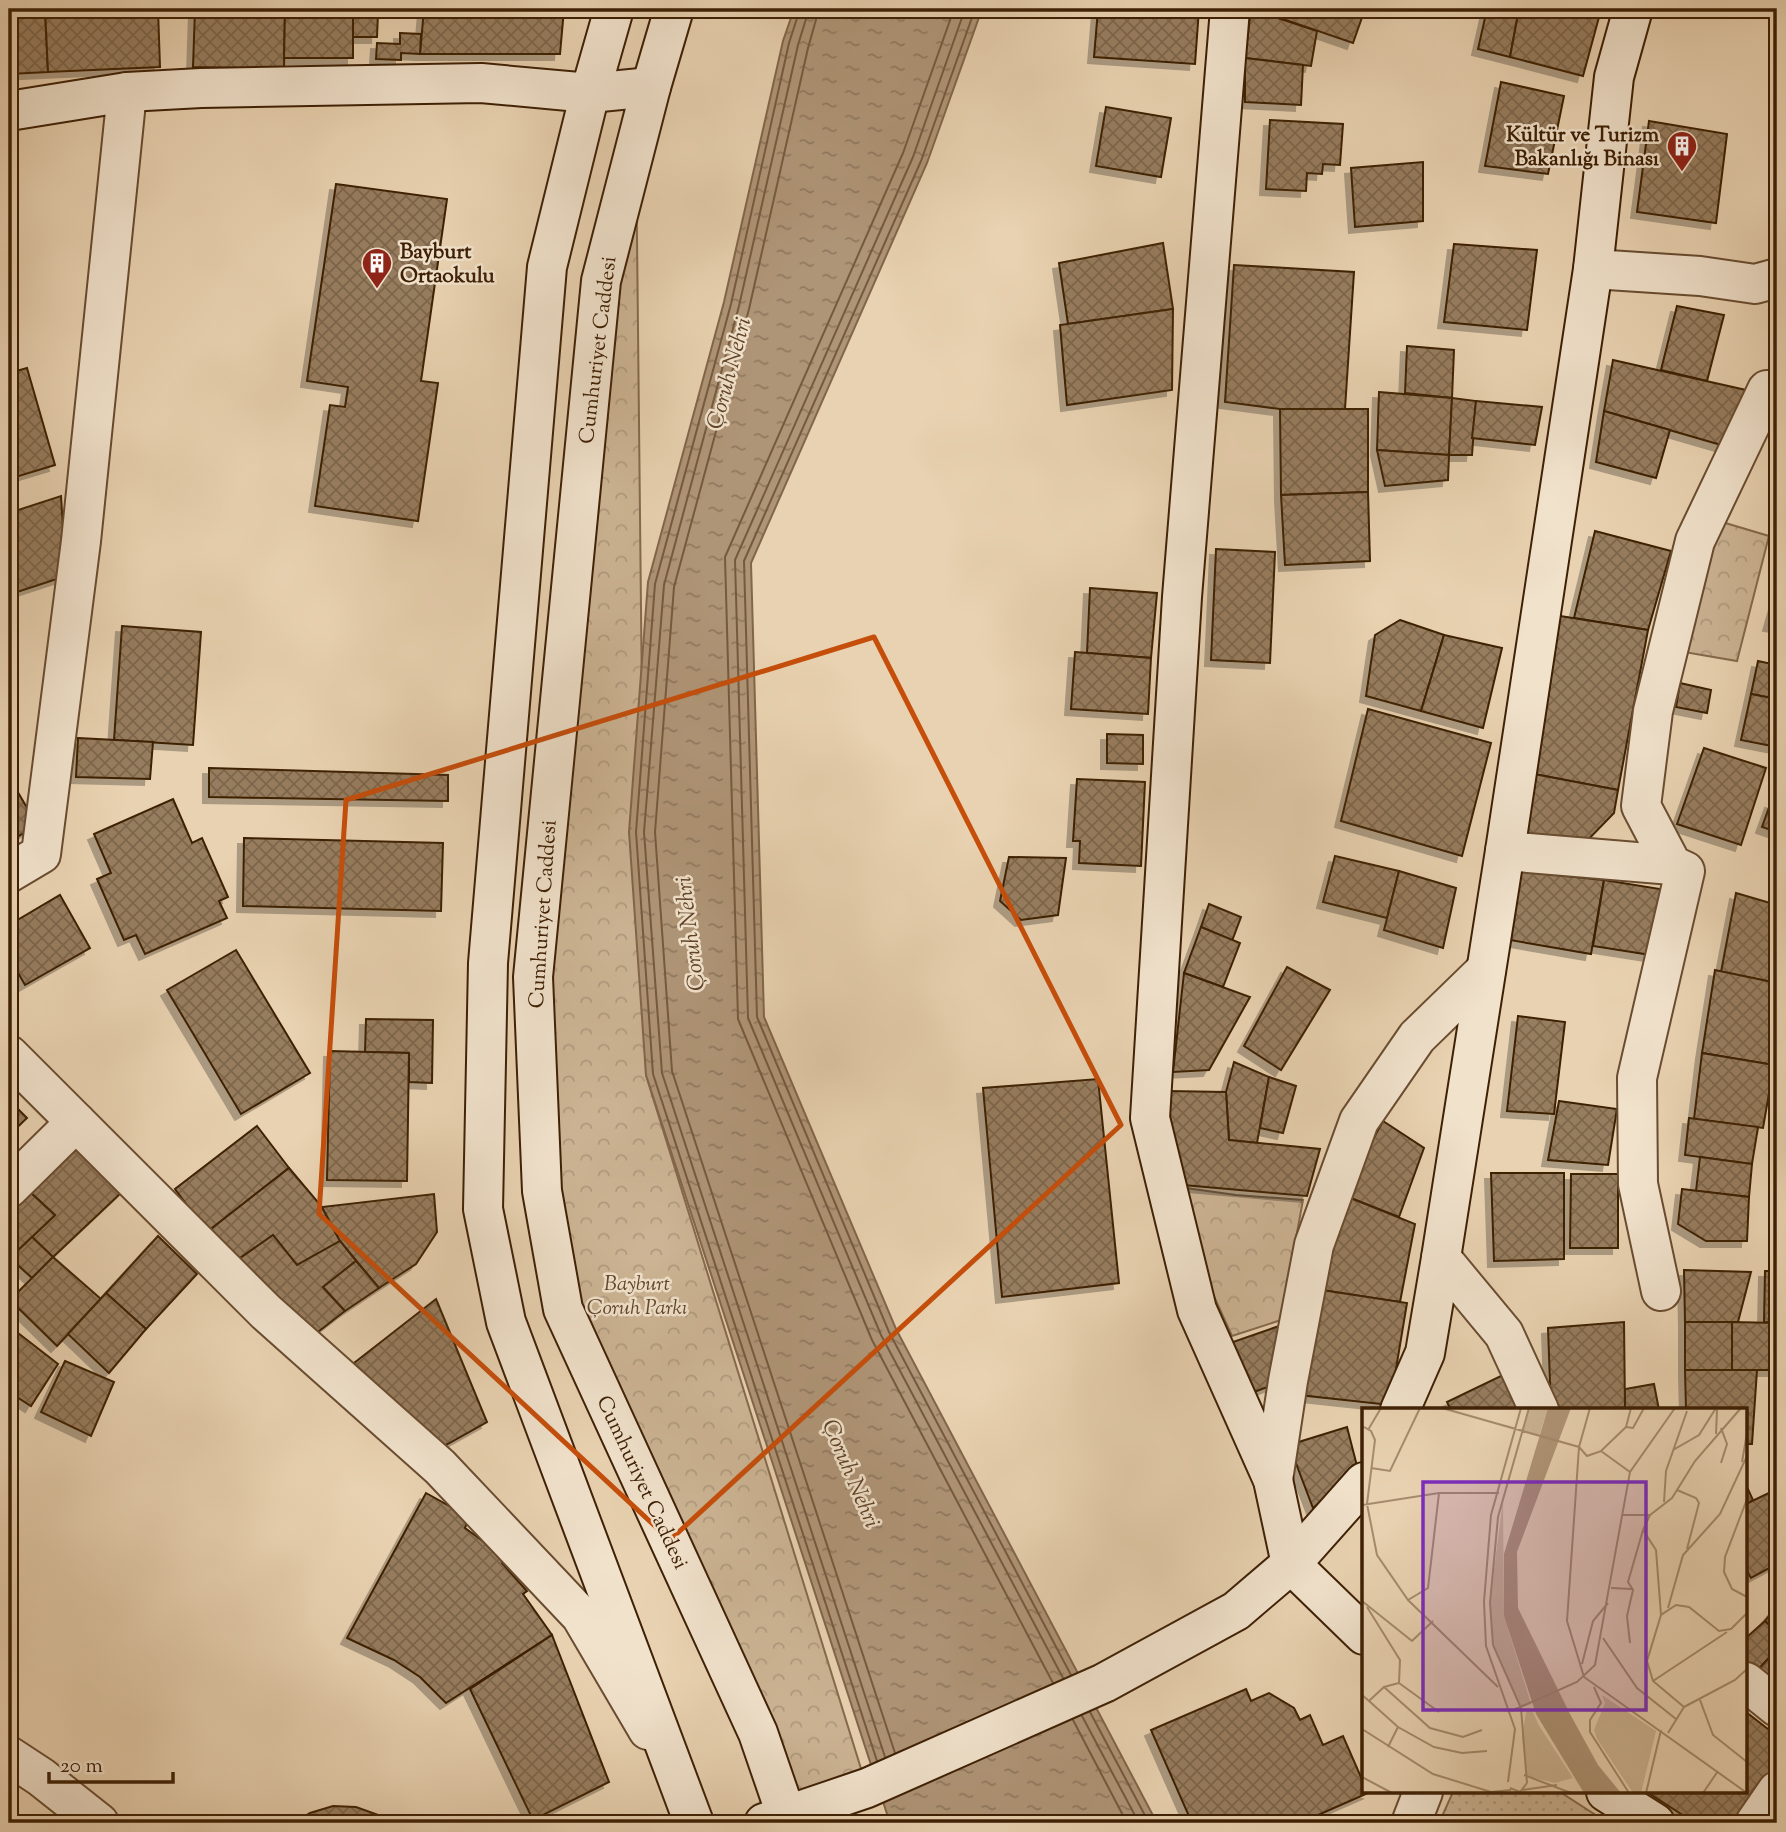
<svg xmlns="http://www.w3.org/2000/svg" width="1786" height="1832" viewBox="0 0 1786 1832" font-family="'Sorts Mill Goudy',serif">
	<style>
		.grass { fill: url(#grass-dots); stroke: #856a4c; stroke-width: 2 }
		.park { fill: url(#park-crowns); stroke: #856a4c; stroke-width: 2 }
		.water { fill: url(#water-ripples); stroke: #826649; stroke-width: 2 }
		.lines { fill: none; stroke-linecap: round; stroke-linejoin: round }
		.shore { stroke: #765a3e; stroke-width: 2 }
		.building { fill: url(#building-cross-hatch); stroke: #3e2005; stroke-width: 2; filter: url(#shadow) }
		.street-casing { stroke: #694c30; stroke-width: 42 }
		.secondary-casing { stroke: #3e2005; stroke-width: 42 }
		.street { stroke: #f1e2cc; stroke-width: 38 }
		.secondary { stroke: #f1e2cc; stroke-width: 38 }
		.marked { fill: none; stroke: #c64e0b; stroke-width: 5; stroke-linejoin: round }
		.labels { text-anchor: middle; stroke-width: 5; stroke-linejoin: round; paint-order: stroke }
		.poi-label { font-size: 21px; font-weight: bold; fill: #3e2005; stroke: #f1e2cc; text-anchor: end }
		.street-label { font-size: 21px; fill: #3e2005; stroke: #f1e2cc }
		.park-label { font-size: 21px; font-style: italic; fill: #624529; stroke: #f1e2cc }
		.water-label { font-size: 23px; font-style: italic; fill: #604327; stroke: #f1e2cc }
		.inset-road { fill: none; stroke: #a58b6c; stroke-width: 2 }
		.view { fill: #7b2cbf; fill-opacity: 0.15; stroke: #7b2cbf; stroke-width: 3.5 }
		.inset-edge { fill: none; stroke: #3e2005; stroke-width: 3.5 }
	</style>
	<defs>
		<pattern id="grass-dots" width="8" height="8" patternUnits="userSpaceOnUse" patternTransform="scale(1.75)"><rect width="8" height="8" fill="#ccb494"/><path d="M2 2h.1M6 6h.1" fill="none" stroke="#b09a7e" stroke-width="1.8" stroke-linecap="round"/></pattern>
		<pattern id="park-crowns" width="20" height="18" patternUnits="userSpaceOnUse" patternTransform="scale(1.75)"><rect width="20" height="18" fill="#ccb494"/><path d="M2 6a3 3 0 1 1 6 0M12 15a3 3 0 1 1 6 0" fill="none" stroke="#b09a7e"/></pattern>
		<pattern id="water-ripples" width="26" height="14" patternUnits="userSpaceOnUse" patternTransform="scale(1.75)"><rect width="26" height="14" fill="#af9577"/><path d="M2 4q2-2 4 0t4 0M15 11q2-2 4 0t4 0" fill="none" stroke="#907960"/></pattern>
		<pattern id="building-cross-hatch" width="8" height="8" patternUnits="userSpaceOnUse" patternTransform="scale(1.75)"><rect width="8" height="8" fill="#977d5e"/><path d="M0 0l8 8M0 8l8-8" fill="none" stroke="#7d664c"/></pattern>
		<filter id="shadow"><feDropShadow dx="-6" dy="6" stdDeviation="0" flood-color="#0004"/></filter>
	</defs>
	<rect width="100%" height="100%" fill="#e9d2b1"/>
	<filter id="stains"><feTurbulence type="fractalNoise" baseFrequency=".00286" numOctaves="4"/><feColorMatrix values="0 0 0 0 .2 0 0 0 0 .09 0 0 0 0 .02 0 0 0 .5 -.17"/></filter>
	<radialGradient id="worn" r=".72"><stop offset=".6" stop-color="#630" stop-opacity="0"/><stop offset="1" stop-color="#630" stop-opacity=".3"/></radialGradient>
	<polygon class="grass" points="1453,1792 1560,1792 1608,1823 1439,1823"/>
	<g class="park">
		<polygon points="636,143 646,1075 867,1788 787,1815 563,1309 535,956"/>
		<polygon points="1722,522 1769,536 1737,661 1684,652 1699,583"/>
		<polygon points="1186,1188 1236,1195 1303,1200 1281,1320 1232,1336 1207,1281"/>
	</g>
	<polygon class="water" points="794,9 982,9 927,163 751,563 764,1017 896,1329 1157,1823 890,1823 646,1075 629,832 648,582 724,302 783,41"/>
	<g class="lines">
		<g class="shore">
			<polyline points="800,9 789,43 731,304 655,584 636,832 653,1074 877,1761"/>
			<polyline points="809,9 798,45 739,306 664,585 644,832 662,1073 885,1757"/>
			<polyline points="819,9 808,48 749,309 674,587 655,832 672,1071 895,1753"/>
			<polyline points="954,9 903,153 725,557 738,1019 872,1340 1053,1683"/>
			<polyline points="965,9 913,157 735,560 748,1018 881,1335 1063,1678"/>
			<polyline points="975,9 921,161 744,561 757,1017 889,1332 1071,1675"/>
			<polyline points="1090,1712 1149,1823"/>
			<polyline points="1082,1716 1139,1823"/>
			<polyline points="1073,1720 1127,1823"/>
		</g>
	</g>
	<g class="building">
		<polygon points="9,9 45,9 48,72 9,74"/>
		<polygon points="45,9 158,9 160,67 48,72"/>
		<polygon points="195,9 285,11 284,69 193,67"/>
		<polygon points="285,9 353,9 353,58 284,58"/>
		<polygon points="424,9 564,9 560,54 420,54"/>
		<polygon points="1098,9 1199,9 1195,64 1094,57"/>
		<polygon points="1251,9 1317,31 1311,66 1245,58"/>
		<polygon points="1254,9 1365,9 1353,43"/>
		<polygon points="1487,9 1519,9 1510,57 1478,49"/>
		<polygon points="1519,9 1578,9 1599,17 1583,76 1510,57"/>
		<polygon points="1578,9 1601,9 1599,17"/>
		<polygon points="353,12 378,13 377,37 353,37"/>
		<polygon points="400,33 421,34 420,54 401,53 401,60 376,59 377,43 400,44"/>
		<polygon points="1245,58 1303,65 1301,105 1245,102"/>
		<polygon points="1501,82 1564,96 1548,174 1485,166"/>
		<polygon points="1106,107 1171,118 1161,177 1096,166"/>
		<polygon points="1270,120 1343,124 1340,165 1323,164 1322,174 1307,173 1306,191 1266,189"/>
		<polygon points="1649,121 1727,134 1716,223 1637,212"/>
		<polygon points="1423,162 1423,221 1355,227 1351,168"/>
		<polygon points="336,184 447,199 421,381 438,383 418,521 315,506 330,405 345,407 348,387 307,381"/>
		<polygon points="1163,243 1173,309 1068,324 1059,263"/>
		<polygon points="1454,244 1537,250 1527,330 1444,322"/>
		<polygon points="1234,265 1354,272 1345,409 1280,409 1225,402"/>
		<polygon points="1677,306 1724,315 1707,381 1661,370"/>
		<polygon points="1173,309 1172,390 1067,405 1060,325"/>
		<polygon points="1407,346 1454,350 1452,398 1405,393"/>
		<polygon points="1613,360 1746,390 1721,445 1604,411"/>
		<polygon points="27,368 55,465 9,479 9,373"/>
		<polygon points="1379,392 1452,398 1449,455 1377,450"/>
		<polygon points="1452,398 1476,401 1472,455 1449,455"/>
		<polygon points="1476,401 1542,407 1535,445 1472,438"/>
		<polygon points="1280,409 1368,409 1368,492 1281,495"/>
		<polygon points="1604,411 1670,430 1656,478 1596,462"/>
		<polygon points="1377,450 1449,455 1448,480 1385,486"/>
		<polygon points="1368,492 1370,561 1285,565 1281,495"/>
		<polygon points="61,496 66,576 14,593 9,576 9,513"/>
		<polygon points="1595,531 1671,551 1648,630 1574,618"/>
		<polygon points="1216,549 1275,552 1270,663 1211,660"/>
		<polygon points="1090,588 1157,593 1151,658 1087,653"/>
		<polygon points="1777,597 1777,626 1769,625"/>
		<polygon points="1554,615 1648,630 1618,790 1534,774"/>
		<polygon points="1400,620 1444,635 1421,711 1366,696 1375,635"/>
		<polygon points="122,626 201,632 193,745 114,740"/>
		<polygon points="1444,635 1502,648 1483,728 1421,711"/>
		<polygon points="1075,652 1151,658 1148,714 1071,709"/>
		<polygon points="1758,661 1777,665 1777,699 1751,694"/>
		<polygon points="1680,683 1711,690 1707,713 1676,707"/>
		<polygon points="1751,694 1777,699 1777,747 1741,740"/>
		<polygon points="1368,709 1491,743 1462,856 1341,821"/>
		<polygon points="1107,734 1143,735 1143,764 1107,763"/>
		<polygon points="78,738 153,742 150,779 76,777"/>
		<polygon points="1704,748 1766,768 1741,845 1677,824"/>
		<polygon points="209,768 448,775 448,801 209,797"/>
		<polygon points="1534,774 1618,790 1614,813 1581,847 1526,836"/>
		<polygon points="1077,779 1145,782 1141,866 1079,863 1080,841 1073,841"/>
		<polygon points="12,782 37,825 9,842 9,784"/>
		<polygon points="173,799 192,843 202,838 228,897 219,901 227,918 145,954 136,935 124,940 97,879 111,873 94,834"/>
		<polygon points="1771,802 1777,804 1777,832 1762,827"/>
		<polygon points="244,838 443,843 441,911 243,906"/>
		<polygon points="1335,856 1399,871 1387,918 1323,902"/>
		<polygon points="1009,857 1066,858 1058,915 1021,920 1000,901"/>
		<polygon points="1399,871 1456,888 1443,948 1384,930"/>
		<polygon points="1516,871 1604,880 1591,954 1510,940"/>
		<polygon points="1604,880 1666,890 1651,955 1593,946"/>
		<polygon points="1736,893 1777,905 1777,983 1721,972"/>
		<polygon points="60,895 90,948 25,985 9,957 9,925"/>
		<polygon points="1209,904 1241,917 1232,941 1201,927"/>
		<polygon points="1201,927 1240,943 1223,987 1184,973"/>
		<polygon points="236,950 310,1073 241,1114 167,990"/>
		<polygon points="1287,967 1330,990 1281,1070 1244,1046"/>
		<polygon points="1715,970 1777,983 1777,1047 1774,1065 1702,1053"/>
		<polygon points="1184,973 1250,997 1209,1070 1173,1072"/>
		<polygon points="1518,1016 1565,1022 1554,1114 1507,1111"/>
		<polygon points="366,1019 433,1020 432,1083 409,1082 409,1053 365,1052"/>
		<polygon points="330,1051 409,1053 407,1181 327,1180"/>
		<polygon points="1702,1053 1774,1065 1763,1128 1694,1119"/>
		<polygon points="1234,1062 1269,1077 1257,1143 1229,1140 1226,1092"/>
		<polygon points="1269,1077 1296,1086 1283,1133 1260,1128"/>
		<polygon points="1098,1079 1119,1283 1002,1297 983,1088"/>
		<polygon points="1167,1091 1226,1092 1229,1140 1320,1149 1307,1196 1172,1184"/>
		<polygon points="9,1100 27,1118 9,1135"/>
		<polygon points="1559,1101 1617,1109 1608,1165 1548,1160"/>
		<polygon points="1689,1118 1758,1127 1752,1164 1685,1155"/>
		<polygon points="1383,1121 1424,1148 1399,1217 1343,1195"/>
		<polygon points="257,1126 289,1168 207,1232 175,1189"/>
		<polygon points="76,1147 122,1192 53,1257 32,1237 55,1215 30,1192"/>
		<polygon points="1700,1157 1752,1164 1749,1197 1696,1191"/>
		<polygon points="289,1168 322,1207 340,1241 297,1265 273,1235 236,1261 207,1232"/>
		<polygon points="1491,1173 1564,1173 1564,1259 1494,1261"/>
		<polygon points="1571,1174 1618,1174 1618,1248 1570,1248"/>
		<polygon points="1682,1189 1749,1197 1747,1241 1706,1241 1678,1224"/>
		<polygon points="30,1192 55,1215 10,1258 9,1212"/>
		<polygon points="434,1194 437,1232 416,1264 379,1288 340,1241 322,1207"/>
		<polygon points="1343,1195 1415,1224 1400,1302 1315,1289"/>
		<polygon points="273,1235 297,1265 340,1241 356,1261 323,1287 345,1311 309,1339 236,1261"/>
		<polygon points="158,1236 197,1274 146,1329 106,1293"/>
		<polygon points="32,1237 53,1257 32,1278 10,1258"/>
		<polygon points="53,1257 101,1299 57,1346 10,1300"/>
		<polygon points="356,1261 379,1288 345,1311 323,1287"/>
		<polygon points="1684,1270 1751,1272 1738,1322 1685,1322"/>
		<polygon points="1765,1271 1777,1271 1777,1323 1764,1322"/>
		<polygon points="1315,1289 1407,1303 1390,1405 1299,1395"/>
		<polygon points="106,1293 146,1329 109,1373 68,1334"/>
		<polygon points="436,1299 487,1422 435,1451 345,1370"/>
		<polygon points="1624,1322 1625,1410 1551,1410 1548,1328"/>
		<rect x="1685" y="1322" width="47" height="48"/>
		<polygon points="1732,1322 1777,1323 1777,1370 1732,1370"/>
		<polygon points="1285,1324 1278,1383 1254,1392 1230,1343"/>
		<polygon points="9,1326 58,1364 31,1406 9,1392"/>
		<polygon points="65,1361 114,1382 91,1436 41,1412"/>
		<polygon points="1685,1370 1757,1370 1752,1444 1746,1444 1746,1410 1686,1410"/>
		<polygon points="1507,1373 1525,1410 1451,1410 1447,1402"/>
		<polygon points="1654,1384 1659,1410 1625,1410 1625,1389"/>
		<polygon points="1347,1427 1358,1470 1313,1508 1289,1445"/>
		<polygon points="1746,1485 1753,1500 1746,1504"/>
		<polygon points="1777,1489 1777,1564 1751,1578 1746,1569 1746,1504"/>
		<polygon points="426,1493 469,1517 465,1528 506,1558 502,1563 527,1591 523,1594 552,1635 446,1703 420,1677 394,1660 347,1638"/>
		<polygon points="1777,1606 1777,1633 1765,1621"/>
		<polygon points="1765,1621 1777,1633 1777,1649 1757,1671 1746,1661 1746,1638"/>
		<polygon points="552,1635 609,1782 533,1820 470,1689"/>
		<polygon points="1777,1649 1777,1680 1773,1686 1757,1671"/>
		<polygon points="1246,1689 1251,1701 1269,1693 1294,1708 1300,1720 1310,1715 1323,1745 1343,1736 1364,1784 1364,1792 1368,1793 1300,1823 1192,1823 1151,1730"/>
		<polygon points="1746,1712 1777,1736 1777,1766 1738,1823 1695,1823 1647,1792 1746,1792"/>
		<polygon points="333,1806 356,1807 378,1815 388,1823 294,1823 310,1813"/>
	</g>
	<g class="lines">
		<g class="street-casing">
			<g id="street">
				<polyline points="1593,269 1700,276 1755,284 1777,278"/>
				<polyline points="1505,851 1672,865"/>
				<polyline points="9,873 41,854 81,541 127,92"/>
				<polyline points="9,1055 266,1312 440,1467 581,1616 648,1730"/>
				<polyline points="9,1188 76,1122"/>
				<polyline points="1441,1258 1504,1334 1539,1410"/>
				<polyline points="1661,1291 1638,1184 1637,1078 1685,871 1672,865 1641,806 1653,711 1695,541 1767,390"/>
				<polyline points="1273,1480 1288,1381 1314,1245 1359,1121 1417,1037 1486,970"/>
				<polyline points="1746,1682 1777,1707"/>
				<polyline points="9,1756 41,1777 99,1823"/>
				<polyline points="1411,1823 1423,1792"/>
				<polyline points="1755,1823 1777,1791"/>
			</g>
		</g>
		<g class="secondary-casing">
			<g id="secondary">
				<polyline points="614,9 590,93 547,267 488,963 483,1209 506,1322 694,1823"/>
				<polyline points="674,9 651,87 601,281 533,977 542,1191 563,1309 758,1733 789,1823"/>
				<polyline points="1230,9 1182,597 1150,1118 1197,1310 1273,1480 1291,1564 1364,1635"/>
				<polyline points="9,111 127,92 201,88 481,83 590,93 651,87"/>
				<polyline points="1400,1410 1425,1353 1441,1258 1505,851 1593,269 1614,77 1633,9"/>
				<polyline points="1606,1792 1655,1823"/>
				<polyline points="764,1823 867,1788 1104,1683 1236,1611 1291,1564 1364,1482"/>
			</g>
		</g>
		<use href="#street" class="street"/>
		<use href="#secondary" class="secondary"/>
	</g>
	<path class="marked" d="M874,637L1121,1125L670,1540L319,1214L346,800Z"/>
	<defs>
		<g id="building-pin" transform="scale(1.575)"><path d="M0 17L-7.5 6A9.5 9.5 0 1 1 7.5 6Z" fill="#8f2418" stroke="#f1e2cc"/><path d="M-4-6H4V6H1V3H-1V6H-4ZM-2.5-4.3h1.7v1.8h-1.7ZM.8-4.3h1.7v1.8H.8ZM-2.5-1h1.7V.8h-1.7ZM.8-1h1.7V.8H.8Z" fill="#fff"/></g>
	</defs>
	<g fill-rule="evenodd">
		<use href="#building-pin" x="1682" y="146"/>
		<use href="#building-pin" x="377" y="263"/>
	</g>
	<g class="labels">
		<g class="poi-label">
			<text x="1659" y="141">Kültür ve Turizm<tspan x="1659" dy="24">Bakanlığı Binası</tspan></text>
			<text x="400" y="258" text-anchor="start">Bayburt<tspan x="400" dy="24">Ortaokulu</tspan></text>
		</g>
		<g class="street-label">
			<text transform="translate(597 350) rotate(-83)" y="7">Cumhuriyet Caddesi</text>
			<text transform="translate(542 914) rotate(-86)" y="7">Cumhuriyet Caddesi</text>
			<text transform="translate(643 1482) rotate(65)" y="7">Cumhuriyet Caddesi</text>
		</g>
		<g class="park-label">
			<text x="637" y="1290">Bayburt<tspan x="637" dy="24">Çoruh Parkı</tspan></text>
		</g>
		<g class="water-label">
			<text transform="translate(728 373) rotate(-75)" y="8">Çoruh Nehri</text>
			<text transform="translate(689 934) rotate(-97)" y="8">Çoruh Nehri</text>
			<text transform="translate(852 1473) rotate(67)" y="8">Çoruh Nehri</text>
		</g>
	</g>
	<g transform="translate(1362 1408)">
		<rect width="385" height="385" fill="#e9d2b1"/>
		<path d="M240,287L294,323L279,385H271L235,331L232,322L243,295Z" fill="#ccb494"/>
		<path d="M167,0H186L177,28L160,24ZM141,92L142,208L169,296L159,300L131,237L128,193ZM170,301L176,316L211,370L193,375L164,368L160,329L164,304Z" fill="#ccb494"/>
		<path d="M186,0H209L155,144L156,200L208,306L236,357L259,385H222L174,306L142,208V146Z" fill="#af9577"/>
		<path class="inset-road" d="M80,0L217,39L225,48L239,43L268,64M228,0L217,39L205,213L222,269L385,385M0,18L9,23L13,32L5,96L15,147L46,192L136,279M264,19L271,20L282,0M359,20L365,36L359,55M6,22L19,0M354,26L355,2M311,42L337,27L354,0M239,43L264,19L269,0M380,54L385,25M9,60L28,63L58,0M315,82L334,90L337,95L325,141M385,91L363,149L362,164L370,181L385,189M302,94L304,63L325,3M0,97L77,85H137M260,107H288L310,90L333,53L379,0M288,107L281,122L294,142L299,207M249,180L270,181M46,192L66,180L77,85M0,193L50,233L71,213M306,200L321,147L358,106L385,48M241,230L275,280L314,311M268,235L265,208L271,182L266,174L281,122M220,256L231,213L246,195M291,273L365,224M37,275L77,304M22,279L68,320L101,329L120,322M232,279L239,295L228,312V324L267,385M0,287L7,293L22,279L37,275L38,252L5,199M338,292L351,327L385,354M7,293L36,319L72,339L100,345L125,343M322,299L373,272L385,261M149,303L215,274L233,257L268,64L313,0M0,321L71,366L129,384L149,382M306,325L322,299L291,273L285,253L299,207L314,197L327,199L357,223L369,221L385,205M26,339L36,319M162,367L209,385M0,369L30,385M146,374L153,321L124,238L122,194L129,107L159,0M165,375L159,300L131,237L128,195L136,109L167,0M148,380L158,384L165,375M161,382L195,377M284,385L299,322M341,385L356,363"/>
		<path class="view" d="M61,74H284V302H61Z"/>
		<rect width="385" height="385" class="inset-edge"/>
	</g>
	<rect width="1786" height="1832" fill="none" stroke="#e9d2b1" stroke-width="35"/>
	<rect x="10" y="10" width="1765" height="1811" fill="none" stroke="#3e2005" stroke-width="3.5"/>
	<rect x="18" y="18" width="1751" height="1797" fill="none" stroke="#3e2005" stroke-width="2"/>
	<path d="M49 1772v10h124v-10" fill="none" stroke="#3e2005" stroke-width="3.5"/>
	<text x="60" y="1772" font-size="21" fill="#3e2005" stroke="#f1e2cc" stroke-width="5" paint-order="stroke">20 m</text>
	<rect width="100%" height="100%" filter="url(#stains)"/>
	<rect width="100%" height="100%" fill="url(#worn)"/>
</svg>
